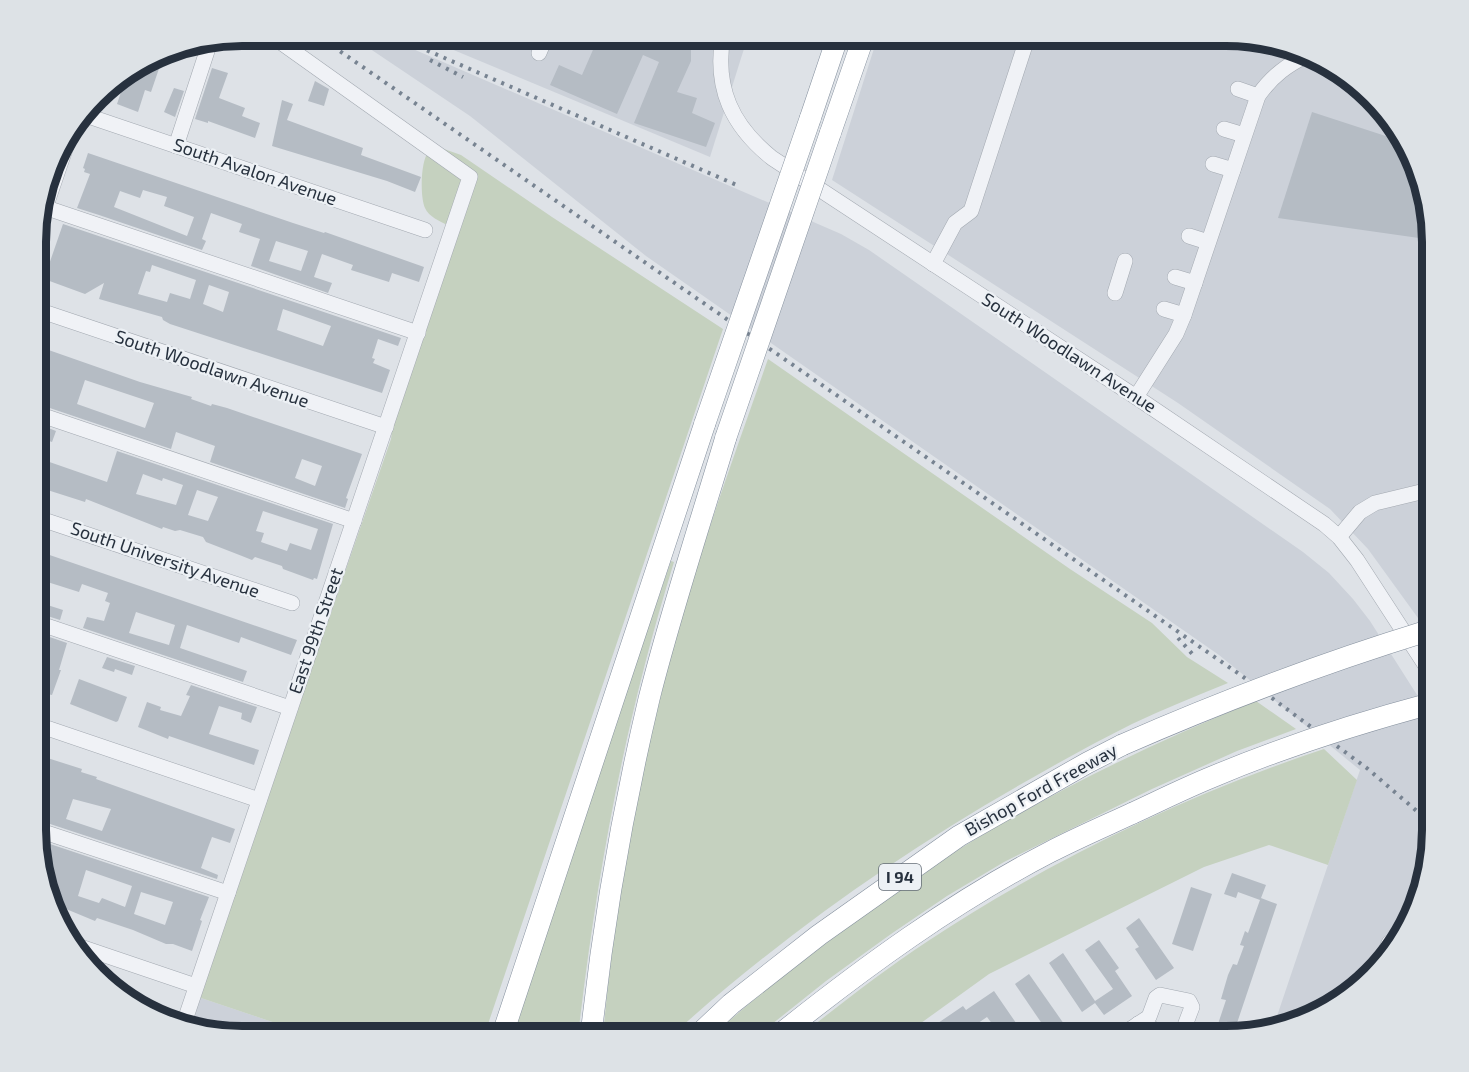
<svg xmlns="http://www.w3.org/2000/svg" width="1469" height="1072" viewBox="0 0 1469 1072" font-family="'Exo 2',sans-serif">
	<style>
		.built { fill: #ccd1d9 }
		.green { fill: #c5d1bf }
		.building { fill: #b5bcc4; fill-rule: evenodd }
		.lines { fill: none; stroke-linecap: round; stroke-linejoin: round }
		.minor-casing { stroke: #a3a9b1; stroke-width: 16 }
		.highway-casing { stroke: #85909e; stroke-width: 22 }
		.minor { stroke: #f0f2f6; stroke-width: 15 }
		.highway { stroke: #fff; stroke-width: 21 }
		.rail { stroke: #778391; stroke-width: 4; stroke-dasharray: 3 6; stroke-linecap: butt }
		.highway-bridge-casing { stroke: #85909e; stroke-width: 22; stroke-linecap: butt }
		.highway-bridge { stroke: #fff; stroke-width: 21 }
		.labels { text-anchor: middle; stroke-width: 4.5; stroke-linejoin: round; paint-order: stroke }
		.shield { fill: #edf1f5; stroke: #626b75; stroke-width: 1.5 }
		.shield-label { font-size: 16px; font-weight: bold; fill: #27313e }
		.street-label { font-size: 18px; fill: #27313e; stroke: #edf1f5 }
		.rim { fill: none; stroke: #27313e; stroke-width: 8 }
	</style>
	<rect width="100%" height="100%" fill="#dee2e7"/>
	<g class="built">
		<polygon points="351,36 383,36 841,234 869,250 1003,343 1303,552 1329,573 1353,599 1370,621 1433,720 1433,843 1417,908 1390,956 1318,1015 1274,1025 1360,770 1219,655 646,256 470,116"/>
		<polygon points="420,36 748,36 710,157"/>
		<polygon points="878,36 1240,36 1305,52 1353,79 1412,151 1433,229 1433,614 1418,618 1368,549 1330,509 1178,403 832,180"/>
		<polygon points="198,997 314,1036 229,1036 187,1027"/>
	</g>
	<g class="green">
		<path d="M444,149L461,155L552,217L723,329L484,1036H314L198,997L391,439L393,423L447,225C440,221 429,217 425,208C420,196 421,167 426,156Z"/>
		<path d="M768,359L1070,569L1152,623L1187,657L1228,683C1196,696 1164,709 1132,724C1098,741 1065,759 1032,778C902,851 782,936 671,1036H603C614,908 638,780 671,656C697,556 734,457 768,359Z"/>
		<path d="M671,561L674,562C625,720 597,872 578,1036H509Z"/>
		<path d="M1256,701L1296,729L1237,751L1152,789L1004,862L947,896L891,934L826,981L757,1036H712C760,993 810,954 862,917C884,901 906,885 928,869C1031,802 1142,747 1256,701Z"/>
		<path d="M1324,749L1357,780L1328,865L1269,845L1204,867L989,974L903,1036H800C842,1003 884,970 928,941C1049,861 1186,795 1324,749Z"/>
	</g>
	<g class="building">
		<polygon points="599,36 675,36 675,40 691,49 691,61 677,92 697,98 692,113 715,123 706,147 634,123 659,62 643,55 617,114 550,85 559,65 582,75"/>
		<polygon points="165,51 151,92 145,90 138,112 117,104 127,74"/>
		<polygon points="212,68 228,73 219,98 245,108 242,116 260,123 255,138 208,121 208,123 195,119"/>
		<polygon points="315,81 329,89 324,106 308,101"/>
		<polygon points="174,88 184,91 175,117 164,112"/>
		<polygon points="282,100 293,104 287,120 363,148 361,155 421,177 415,192 387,181 272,146"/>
		<polygon points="1312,112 1404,142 1412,151 1433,229 1433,240 1278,218"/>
		<path d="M88,153L293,223L324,233L325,232L424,267L419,282L392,273L389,282L351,270L353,265L322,254L314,277L332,283L328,293L251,266L260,239L239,232L242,224L211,213L202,239L206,241L202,250L99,215L77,208L90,174L84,172L85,169L83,168ZM143,190L167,197L164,206L194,217L187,236L114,207L120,191L140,198ZM276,241L308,251L301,271L269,261Z"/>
		<path d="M63,224L401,338L398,346L378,339L372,358L375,359L373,363L390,370L382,393L170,324L163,320L162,317L99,299L104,283L85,294L44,279ZM152,265L196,280L190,299L170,293L167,302L138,294L146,271L150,272ZM209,285L229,292L223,312L203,304ZM283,309L331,326L323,346L277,330Z"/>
		<path d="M40,347L140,382L192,397L191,399L211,406L212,404L227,408L362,454L346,498L348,499L345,508L210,462L215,446L176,432L171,449L38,404V355ZM85,380L154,403L145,428L77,404ZM302,459L322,466L315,486L295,478Z"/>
		<polygon points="38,424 56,431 52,442 38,437"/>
		<path d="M117,451L333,524L317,579L314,578L313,580L283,569L282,566L255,557L252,560L242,556L206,542L203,537L180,530L175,531L163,527L162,529L86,499L85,502L38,487V458L107,482ZM143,474L162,481L163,478L183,485L176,505L136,494ZM197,490L218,497L208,521L188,515ZM263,511L318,529L311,550L290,543L287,551L261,542L264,533L256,531Z"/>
		<path d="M38,551L297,640L291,655L241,637L239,643L187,625L180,648L247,671L243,682L83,628L87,617L104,621L110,603L105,601L108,593L82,584L79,592L38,579ZM136,612L175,625L169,645L129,633Z"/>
		<polygon points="38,602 63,610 60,620 38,613"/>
		<polygon points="38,633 67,643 59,670 61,670 52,695 38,692 38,660 41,649 38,648"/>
		<polygon points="107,657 135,666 132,675 115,669 114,672 102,668"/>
		<polygon points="79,679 127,697 118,721 116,722 70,704"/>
		<polygon points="191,685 257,707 251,723 241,719 242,713 219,706 209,734 259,750 254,765 169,736 168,739 138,727 147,702 161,707 160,710 181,716 190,696 186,695"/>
		<path d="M38,755L82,769L81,772L97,777L96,779L235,829L230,843L212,837L209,845L201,868L218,875L217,879L38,820V804L43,791L38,790ZM73,799L111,809L102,831L66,819Z"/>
		<path d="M38,840L209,897L200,920L202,921L192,951L173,944H166L133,930L97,918L95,921L54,904L38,856ZM86,870L132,886L125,907L102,898L99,903L78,896ZM141,892L173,902L165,925L134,914Z"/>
		<polygon points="1232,873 1266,885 1261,898 1277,904 1233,1035 1214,1036 1226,1000 1221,999 1228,975 1233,964 1237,965 1244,946 1240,945 1245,931 1248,933 1260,900 1238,892 1236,898 1224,894"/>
		<polygon points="1191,887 1212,894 1193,951 1172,944"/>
		<polygon points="1139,918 1174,968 1156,980 1135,949 1139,947 1126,928"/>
		<polygon points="1099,940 1119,968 1115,971 1132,996 1104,1015 1095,1003 1082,1012 1049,963 1063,953 1095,1001 1113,989 1085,950"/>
		<polygon points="1029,974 1064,1024 1049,1034 1015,984"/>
		<polygon points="994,991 1025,1036 1004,1036 1001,1032 999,1033 987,1017 959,1036 919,1036 963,1006 966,1010"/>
	</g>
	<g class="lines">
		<g class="minor-casing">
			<g id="minor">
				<path d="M723,36C714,88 732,126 772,158L1136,397L1324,524L1339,537L1357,560L1433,677"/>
				<polyline points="539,53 546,36"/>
				<polyline points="1238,89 1258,96"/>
				<polyline points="85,115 425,230"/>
				<polyline points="1224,129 1244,135"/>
				<polyline points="176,146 210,42"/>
				<polyline points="1213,164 1233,170"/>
				<polyline points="41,206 418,333"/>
				<polyline points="38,229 70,135"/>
				<polyline points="1189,236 1208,242"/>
				<polyline points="933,264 955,223 971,211 1028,36"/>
				<polyline points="1175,277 1195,283"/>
				<polyline points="1115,293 1125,261"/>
				<polyline points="1164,309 1184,315"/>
				<polyline points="38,310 386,427"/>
				<path d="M1136,397L1176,334L1184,315L1258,96C1272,76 1288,64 1310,54"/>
				<polyline points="38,414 354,521"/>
				<polyline points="38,518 292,603"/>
				<polyline points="1339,537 1360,512 1375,503 1433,489"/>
				<polyline points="38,623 290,708"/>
				<polyline points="38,725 259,800"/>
				<polyline points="38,830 228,893"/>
				<polyline points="75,945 196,986"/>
				<polyline points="1381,963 1389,943 1396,946"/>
				<polyline points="1138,1024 1175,1036"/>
				<polyline points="183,1026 470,177 272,36"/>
				<polyline points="1120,1036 1149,1017 1156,998 1160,995 1189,1001 1192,1007 1181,1036"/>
			</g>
		</g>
		<g class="highway-casing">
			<g id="highway">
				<polyline points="810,119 838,36"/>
				<polyline points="830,134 864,36"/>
				<polyline points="502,1036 705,423"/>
				<path d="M591,1036C603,923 623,809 649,699C671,611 700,524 726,437"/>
				<polyline points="697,1036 731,1004 819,935 959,836 1087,763 1122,745"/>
				<path d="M778,1036C863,968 953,902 1050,852C1077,838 1105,826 1133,813"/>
			</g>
		</g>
		<use href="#minor" class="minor"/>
		<use href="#highway" class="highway"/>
		<g class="rail">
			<polyline points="318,36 1242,676 1368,769 1433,825"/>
			<polyline points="394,36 739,186"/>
			<polyline points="430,60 463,77"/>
			<polyline points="1178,638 1195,657"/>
		</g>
		<g class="highway-bridge-casing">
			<g id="highway-bridge">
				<polyline points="705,423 810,119"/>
				<polyline points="726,437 830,134"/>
				<path d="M1122,745C1222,701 1323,663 1427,631"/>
				<path d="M1133,813C1159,801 1185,788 1212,777C1283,747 1358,723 1433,703"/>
			</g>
		</g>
		<use href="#highway-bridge" class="highway-bridge"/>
	</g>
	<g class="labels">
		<rect class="shield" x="879" y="864" width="42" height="26" rx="4.5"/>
		<g class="shield-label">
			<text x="900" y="883">I 94</text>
		</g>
		<g class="street-label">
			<text transform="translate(255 172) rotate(19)" y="6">South Avalon Avenue</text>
			<text transform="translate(1069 353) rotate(33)" y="6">South Woodlawn Avenue</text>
			<text transform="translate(212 369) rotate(19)" y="6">South Woodlawn Avenue</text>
			<text transform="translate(165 560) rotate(19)" y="6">South University Avenue</text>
			<text transform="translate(316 631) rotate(-71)" y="6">East 99th Street</text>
			<text transform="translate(1041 790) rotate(-29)" y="6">Bishop Ford Freeway</text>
		</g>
	</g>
	<path d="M0 0H1469V1072H0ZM242 46H1226A196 196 0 0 1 1422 242V830A196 196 0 0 1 1226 1026H242A196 196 0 0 1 46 830V242A196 196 0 0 1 242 46Z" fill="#dde2e6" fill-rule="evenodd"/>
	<path class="rim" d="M242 46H1226A196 196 0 0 1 1422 242V830A196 196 0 0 1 1226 1026H242A196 196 0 0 1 46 830V242A196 196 0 0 1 242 46Z"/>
</svg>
